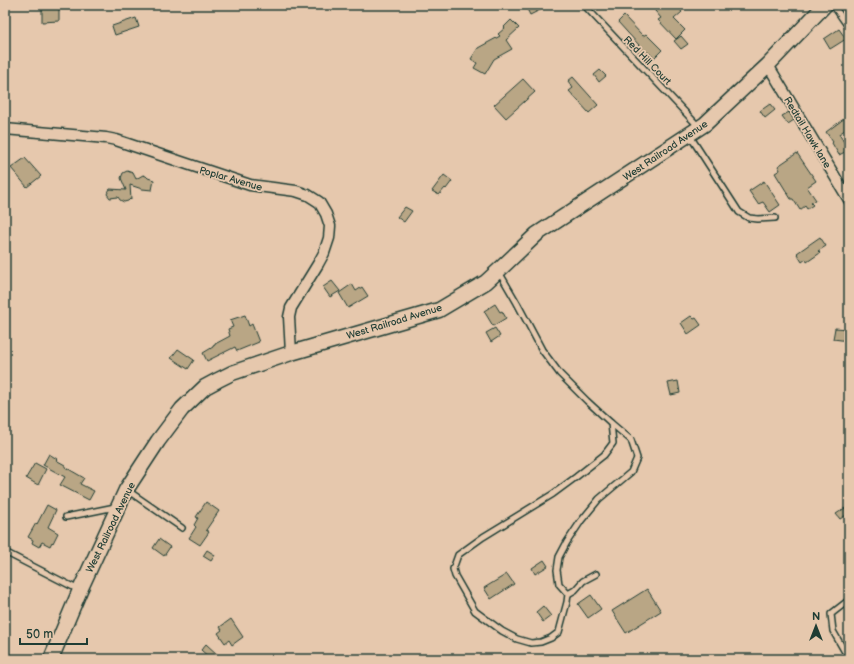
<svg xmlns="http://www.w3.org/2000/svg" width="854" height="664" viewBox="0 0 854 664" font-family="'Balsamiq Sans',sans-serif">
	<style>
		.building { fill: #b9a685; stroke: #1f3d34 }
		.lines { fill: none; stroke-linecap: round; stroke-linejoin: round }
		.service-casing { stroke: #1f3d34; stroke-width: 8 }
		.minor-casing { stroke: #1f3d34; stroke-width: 13 }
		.secondary-casing { stroke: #1f3d34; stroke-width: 17 }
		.service { stroke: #e6c8ad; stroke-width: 5 }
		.minor { stroke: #e6c8ad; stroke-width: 10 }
		.secondary { stroke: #e6c8ad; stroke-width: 14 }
		.labels { text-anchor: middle; stroke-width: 3.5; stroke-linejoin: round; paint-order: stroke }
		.street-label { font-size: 10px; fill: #1f3d34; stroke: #e6c8ad }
	</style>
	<rect width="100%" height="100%" fill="#e6c8ad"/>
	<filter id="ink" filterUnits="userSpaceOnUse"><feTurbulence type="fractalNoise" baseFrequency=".025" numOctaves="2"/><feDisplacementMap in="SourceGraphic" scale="8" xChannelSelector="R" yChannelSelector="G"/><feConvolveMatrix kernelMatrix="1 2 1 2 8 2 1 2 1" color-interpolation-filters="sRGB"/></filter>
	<g filter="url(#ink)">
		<g class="building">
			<polygon points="42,5 59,5 59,21 42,22"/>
			<polygon points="525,5 550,5 530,15"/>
			<polygon points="650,5 676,5 682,12 674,19 685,30 676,39 658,20 661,18"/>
			<polygon points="624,16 643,36 646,34 662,50 654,58 648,52 643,57 635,49 639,45 627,32 618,22"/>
			<polygon points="136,18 139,27 115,35 112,26"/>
			<polygon points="511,20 519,28 506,40 512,49 494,59 485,74 474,68 477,63 471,59 478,48 500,36 498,34 505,28 504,27"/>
			<polygon points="839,29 846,39 830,49 824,39"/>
			<polygon points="681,36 688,44 681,49 674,41"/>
			<polygon points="600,70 606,76 599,82 594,75"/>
			<polygon points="573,77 598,105 589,113 569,91 573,88 568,81"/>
			<polygon points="523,79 535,92 506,118 494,105"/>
			<polygon points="770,104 775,110 765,118 760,111"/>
			<polygon points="789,112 794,120 788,124 782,116"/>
			<polygon points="849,115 849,127 839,134 849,150 839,155 832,143 833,142 826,132"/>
			<polygon points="797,153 816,181 807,187 816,200 811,203 813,205 807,209 805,206 800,210 793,199 791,199 775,173 780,170 778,166"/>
			<polygon points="25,158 41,176 27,187 11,168"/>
			<polygon points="127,171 133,173 136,179 143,175 146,176 148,178 154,180 152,190 142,189 130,185 131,200 130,199 128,201 124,202 120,200 118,197 110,198 107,194 108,192 110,189 126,190 121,178 123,173"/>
			<polygon points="444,175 452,181 446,189 445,188 439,195 432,191"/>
			<polygon points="764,181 780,205 770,212 763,202 758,204 749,191"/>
			<polygon points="405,207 412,211 404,222 397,217"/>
			<polygon points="820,237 826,246 818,251 820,253 807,262 806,259 802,262 797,254 798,254 797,253"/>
			<polygon points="332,281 340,291 330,297 323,287"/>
			<polygon points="352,284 356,291 362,287 368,296 348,308 339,293"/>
			<polygon points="495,304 500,312 502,311 506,318 493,326 484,311"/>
			<polygon points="245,315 249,326 252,324 259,342 237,351 235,347 207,361 203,353 213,347 213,346 215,345 215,344 230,336 228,329 233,327 230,320"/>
			<polygon points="691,316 694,319 696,318 701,325 688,334 681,323"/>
			<polygon points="495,328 500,336 491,342 486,333"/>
			<polygon points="835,328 849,329 849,341 833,339"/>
			<polygon points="178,349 194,360 188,369 171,358"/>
			<polygon points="678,381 680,393 671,395 668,383"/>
			<polygon points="49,454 57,459 56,460 65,465 65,467 84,478 80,484 94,491 89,500 60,485 65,477 43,465"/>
			<polygon points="35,463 46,469 38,485 26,478"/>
			<polygon points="206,502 219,511 206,530 209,532 200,545 189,538 196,527 194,525 198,518 196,517"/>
			<polygon points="47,505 56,510 48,527 58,533 53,543 52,542 50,546 42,542 39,547 32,543 33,540 28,537 36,523 37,524"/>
			<polygon points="845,508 848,514 840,519 836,514"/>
			<polygon points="159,539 170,547 164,556 153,548"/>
			<polygon points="207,550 215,555 211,561 203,556"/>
			<polygon points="544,560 548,566 535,574 532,568"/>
			<polygon points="507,574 514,584 491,599 484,588"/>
			<polygon points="647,589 661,611 626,633 612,611"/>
			<polygon points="591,595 601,609 588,618 578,604"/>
			<polygon points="543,606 551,616 543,622 536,612"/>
			<polygon points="231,619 243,637 232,645 229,640 225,643 218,633 222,630 220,627"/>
			<polygon points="206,644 218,655 215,659 211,659 201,650"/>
		</g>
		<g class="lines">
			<g class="service-casing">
				<g id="service">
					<polyline points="584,5 699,127"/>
					<polyline points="833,5 849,28"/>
					<polyline points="690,136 739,212 749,218 758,219 775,218"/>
					<polyline points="499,272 517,303 542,350 560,374 587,401 611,423 613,443 604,455 576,477 553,494 483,537 458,555 453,569 455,576 475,611 502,631 517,639 531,643 541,642 551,638 559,632 567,602 568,594"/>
					<polyline points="127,490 182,528"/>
					<polyline points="66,517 115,507"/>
					<polyline points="5,552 79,590"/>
					<polyline points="596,574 583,581 575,590 568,594 559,584 557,570 559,557 567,542 581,521 599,499 631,472 637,458 631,440 611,423"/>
					<polyline points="849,600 831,614 833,631 849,659"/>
				</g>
			</g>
			<g class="minor-casing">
				<g id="minor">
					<polyline points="768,65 849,200"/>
					<polyline points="5,129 106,138 116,140 250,185 296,191 308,195 319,202 326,214 330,226 329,238 324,253 318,264 291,308 289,317 291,353"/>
				</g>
			</g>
			<g class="secondary-casing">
				<polyline id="secondary" points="51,659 80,590 126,490 158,441 182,409 205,387 218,380 232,373 291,353 439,310 486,282 498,271 537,234 705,124 768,65 825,5"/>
			</g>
			<use href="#service" class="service"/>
			<use href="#minor" class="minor"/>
			<use href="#secondary" class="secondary"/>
		</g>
	</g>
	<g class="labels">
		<g class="street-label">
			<text transform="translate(648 60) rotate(46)" y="4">Red Hill Court</text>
			<text transform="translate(808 132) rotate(59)" y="4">Redtail Hawk lane</text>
			<text transform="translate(665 150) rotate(-34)" y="4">West Railroad Avenue</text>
			<text transform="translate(231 178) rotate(16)" y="4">Poplar Avenue</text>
			<text transform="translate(394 321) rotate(-17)" y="4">West Railroad Avenue</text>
			<text transform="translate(110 527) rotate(-64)" y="4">West Railroad Avenue</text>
		</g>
	</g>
	<rect width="854" height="664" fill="none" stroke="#e6c8ad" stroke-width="20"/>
	<rect x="10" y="10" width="834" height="644" fill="none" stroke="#1f3d34" stroke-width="1.5" filter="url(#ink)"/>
	<g transform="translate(816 626)" stroke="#e6c8ad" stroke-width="3" paint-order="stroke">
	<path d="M0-3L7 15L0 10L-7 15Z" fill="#1f3d34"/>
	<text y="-6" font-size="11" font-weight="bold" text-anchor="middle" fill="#1f3d34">N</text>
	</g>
	<path d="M20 638v6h67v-6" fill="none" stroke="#1f3d34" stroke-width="2"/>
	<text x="26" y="638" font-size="12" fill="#1f3d34" stroke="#e6c8ad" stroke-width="3" paint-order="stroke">50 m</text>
</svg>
